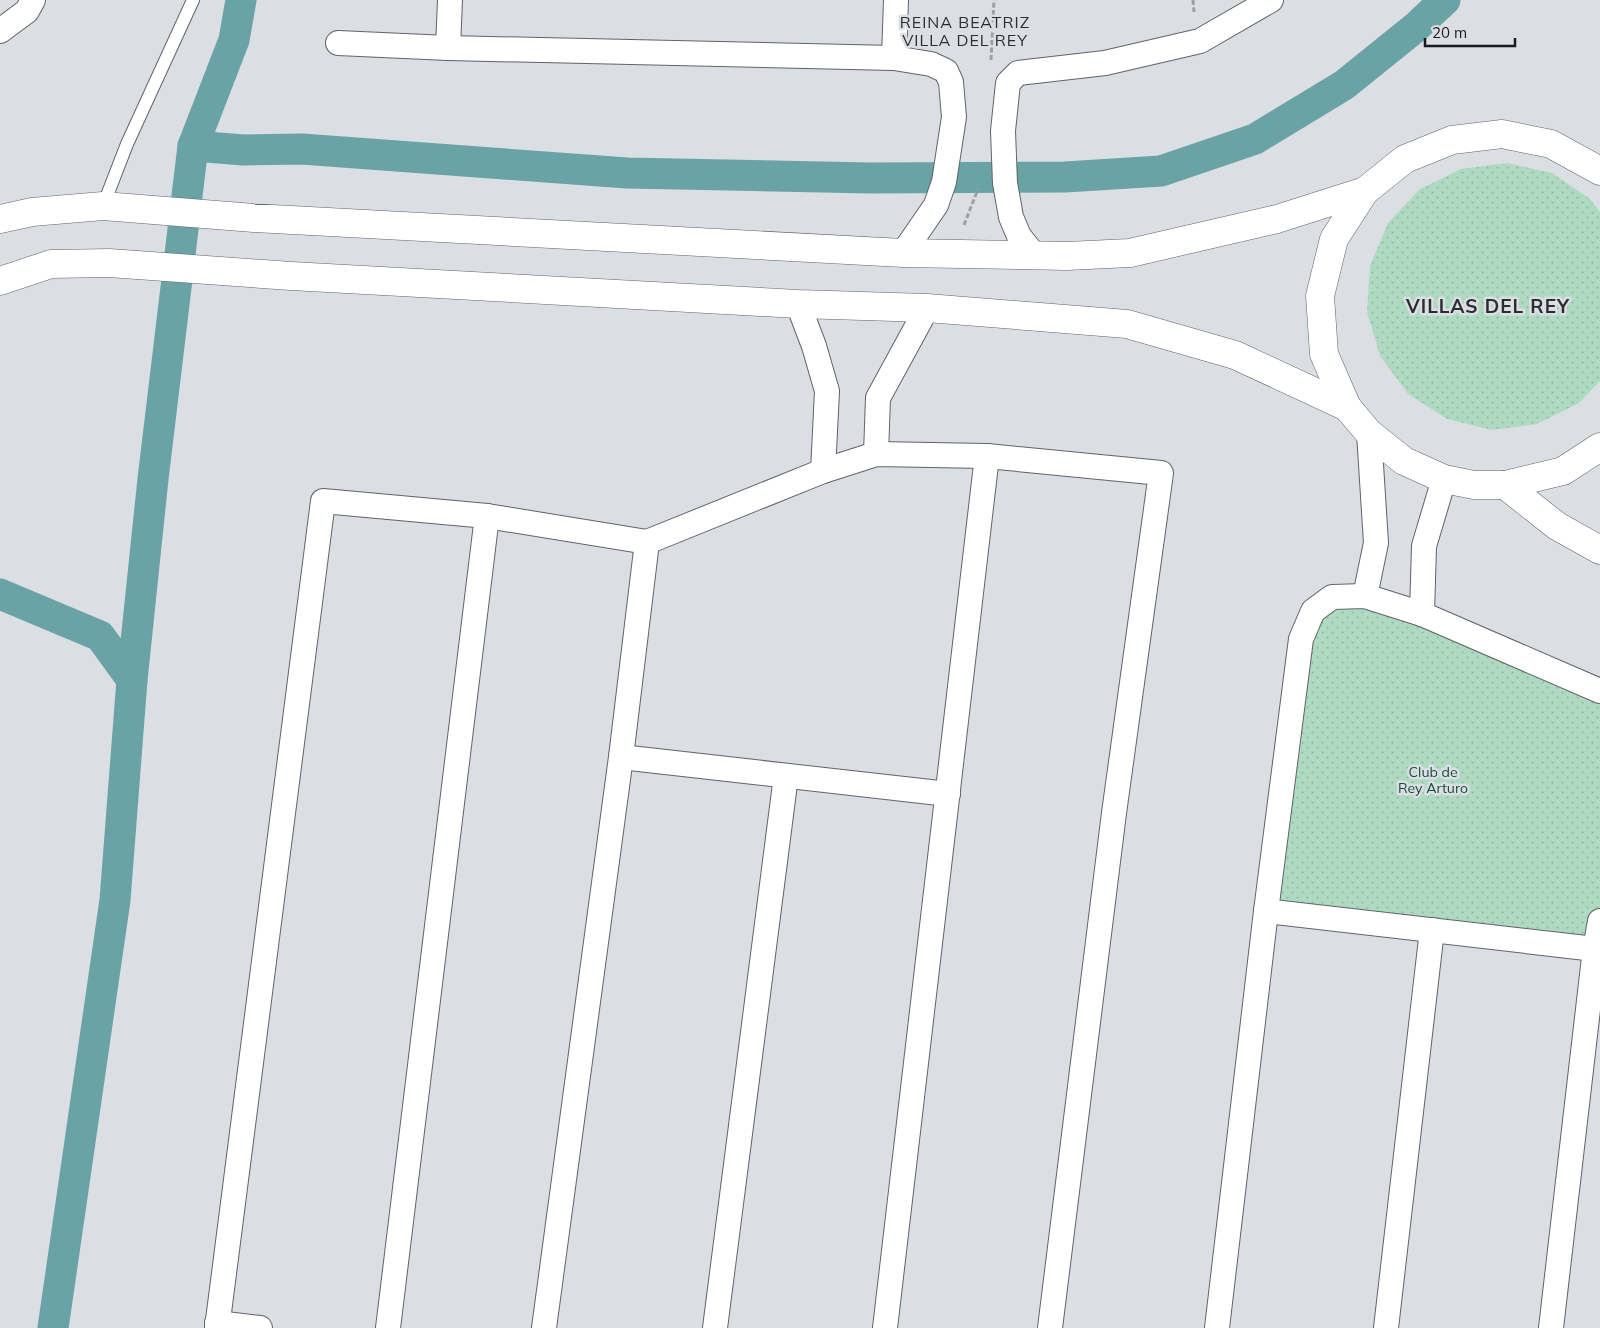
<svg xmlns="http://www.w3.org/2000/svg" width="1600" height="1328" viewBox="0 0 1600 1328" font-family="Mulish,sans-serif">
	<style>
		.grass { fill: url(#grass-dots) }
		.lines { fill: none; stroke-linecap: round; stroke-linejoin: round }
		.canal { stroke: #6aa3a5; stroke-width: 31 }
		.service-casing { stroke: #606367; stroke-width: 14 }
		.minor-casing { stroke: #606367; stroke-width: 26 }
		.tertiary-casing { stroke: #606367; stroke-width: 29 }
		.path { stroke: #9da0a3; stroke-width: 3; stroke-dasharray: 5 2.5; stroke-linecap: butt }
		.service { stroke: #fff; stroke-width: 12 }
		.minor { stroke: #fff; stroke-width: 24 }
		.tertiary { stroke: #fff; stroke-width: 28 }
		.labels { text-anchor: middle; stroke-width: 5; stroke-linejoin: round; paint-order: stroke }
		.park-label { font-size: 14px; fill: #154d35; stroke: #dbdee3 }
		.quarter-label { font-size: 16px; letter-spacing: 1px; fill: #2b2d31; stroke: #dbdee3 }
		.district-label { font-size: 19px; font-weight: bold; letter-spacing: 1px; fill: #2b2d31; stroke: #dbdee3 }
	</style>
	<defs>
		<pattern id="grass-dots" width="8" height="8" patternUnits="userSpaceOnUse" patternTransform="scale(1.25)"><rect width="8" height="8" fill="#afdac2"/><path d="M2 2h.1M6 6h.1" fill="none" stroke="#96baa6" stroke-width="1.8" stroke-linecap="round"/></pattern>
	</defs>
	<rect width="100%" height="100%" fill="#dbdee3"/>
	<g class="grass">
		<polygon points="1507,163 1552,173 1590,199 1600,212 1600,381 1579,403 1537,424 1492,430 1447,419 1408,394 1380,356 1367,312 1370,266 1388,223 1420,189 1461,169"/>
		<polygon points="1365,596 1600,691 1600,921 1595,949 1266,911 1313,611"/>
	</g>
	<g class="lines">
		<g class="canal">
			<polyline points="193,146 244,150 302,149 627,173 870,178 1065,177 1161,171 1255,139 1344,85 1416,27 1445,0"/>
			<polyline points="0,594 100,636 132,680 115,900 53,1328"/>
			<polyline points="132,680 153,479 193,146 234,40 241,0"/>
		</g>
		<g class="service-casing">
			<polyline id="service" points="103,206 127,144 193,0"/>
		</g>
		<g class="minor-casing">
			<g id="minor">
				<polyline points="0,31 27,11 33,0"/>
				<polyline points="338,43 448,48 894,58 931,64 946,71 951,82 954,117 944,182 936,205 903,253"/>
				<polyline points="448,48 450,0"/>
				<polyline points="894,58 896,0"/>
				<polyline points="1035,256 1019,236 1011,217 1005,183 1003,131 1008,83 1018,73 1105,63 1200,41 1271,0"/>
				<polyline points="798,304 814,346 827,391 823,471"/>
				<polyline points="876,454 878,398 927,308"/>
				<polyline points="1365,596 1376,543 1369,433"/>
				<polyline points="1422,614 1424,546 1444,479"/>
				<polyline points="621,757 948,794"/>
				<polyline points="1266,911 1595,949 1600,921"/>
				<polyline points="217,1323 260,1328"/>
				<polyline points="217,1328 323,501 487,516 647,542 823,471 876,454 987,456 1161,473 1114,813 1050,1328"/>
				<polyline points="388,1328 487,516"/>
				<polyline points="544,1328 621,757 647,542"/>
				<polyline points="715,1328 786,776"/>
				<polyline points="885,1328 987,456"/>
				<polyline points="1217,1328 1266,911 1301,639 1313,611 1332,597 1365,596 1422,614 1600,691"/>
				<polyline points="1386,1328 1432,930"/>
				<polyline points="1551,1328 1595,949"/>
			</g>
		</g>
		<g class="tertiary-casing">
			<g id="tertiary">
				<polyline points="1600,171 1551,144 1502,134 1452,140 1405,159 1365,191 1334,239 1320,296 1324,354 1347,407 1369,433 1404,461 1444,479 1474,485 1505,485 1563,471 1600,447"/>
				<polyline points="0,219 32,212 103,206 254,218 903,253 1067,256 1130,253 1277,219 1365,191"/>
				<polyline points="0,281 51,264 109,263 291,276 798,304 927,308 1127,324 1235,355 1347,407"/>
				<polyline points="1505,485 1557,526 1600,550"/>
			</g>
		</g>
		<g class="path">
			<polyline points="1193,0 1194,12"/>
			<polyline points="991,60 994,0"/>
			<polyline points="964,225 978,189"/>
		</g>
		<use href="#service" class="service"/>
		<use href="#minor" class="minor"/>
		<use href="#tertiary" class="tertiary"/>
	</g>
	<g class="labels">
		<g class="park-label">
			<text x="1433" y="777">Club de<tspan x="1433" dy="16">Rey Arturo</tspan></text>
		</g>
		<g class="quarter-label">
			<text x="965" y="28">REINA BEATRIZ<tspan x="965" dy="18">VILLA DEL REY</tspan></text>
		</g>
		<g class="district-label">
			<text x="1488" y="313">VILLAS DEL REY</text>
		</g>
	</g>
	<path d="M1425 38v8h90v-8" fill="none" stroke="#1a1b1c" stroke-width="2.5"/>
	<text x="1432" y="38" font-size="15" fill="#1a1b1c" stroke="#dbdee3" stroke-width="4" paint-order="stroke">20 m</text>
</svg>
